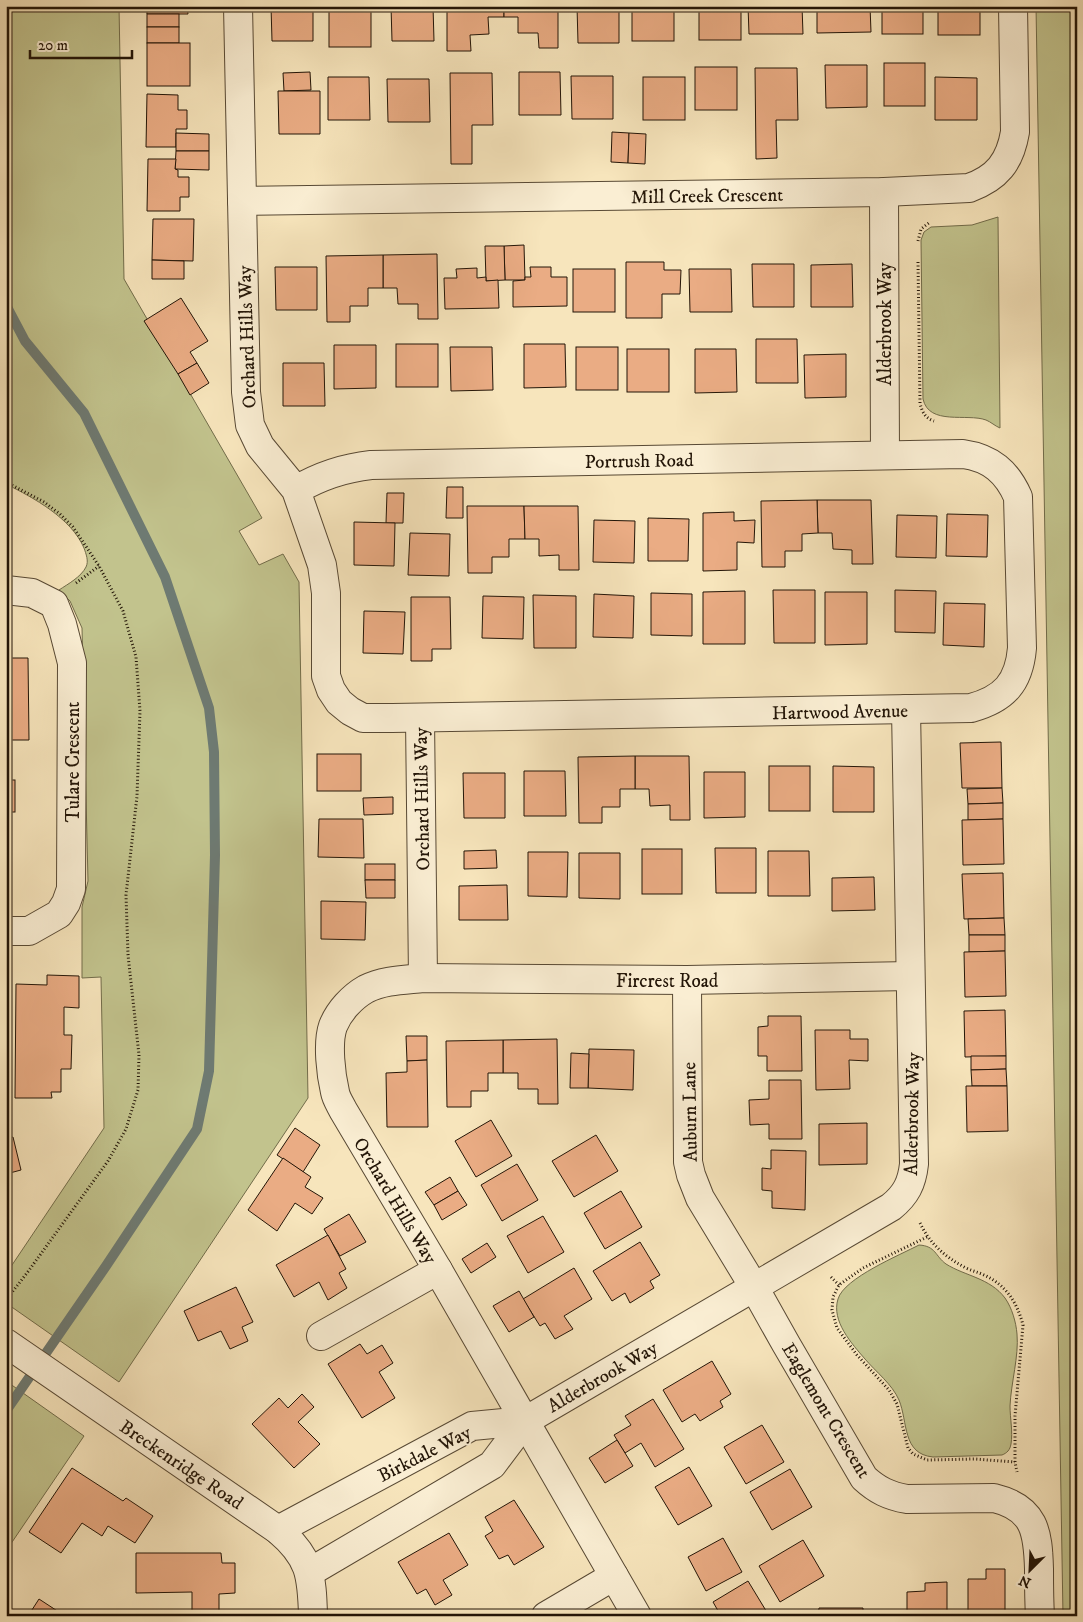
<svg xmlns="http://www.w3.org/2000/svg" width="1083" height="1622" viewBox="0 0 1083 1622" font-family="'IM FELL DW Pica',serif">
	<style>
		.green { fill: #c2c38d; stroke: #726c4a }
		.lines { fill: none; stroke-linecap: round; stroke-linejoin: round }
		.stream { stroke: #6e7a72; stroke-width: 10 }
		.building { fill: #eaac84; stroke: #231507 }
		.minor-casing { stroke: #584934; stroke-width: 30 }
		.path { stroke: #231507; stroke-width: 3; stroke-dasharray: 1 2.5; stroke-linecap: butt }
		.minor { stroke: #faeed3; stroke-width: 28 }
		.labels { text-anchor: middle; stroke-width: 4; stroke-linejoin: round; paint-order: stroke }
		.street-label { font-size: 19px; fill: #231507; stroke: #faeed3 }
	</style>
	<rect width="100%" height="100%" fill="#f7e5bc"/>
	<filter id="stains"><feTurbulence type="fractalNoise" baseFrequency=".004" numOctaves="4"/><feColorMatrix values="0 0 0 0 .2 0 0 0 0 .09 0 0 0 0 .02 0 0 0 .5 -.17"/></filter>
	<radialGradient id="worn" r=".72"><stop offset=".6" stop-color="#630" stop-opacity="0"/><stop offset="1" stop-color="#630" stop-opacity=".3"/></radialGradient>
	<g class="green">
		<path d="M6,6H119L124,279L262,518L239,531L259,565L283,554L299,582L308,1098L119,1382L6,1303V1274L104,1128L101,977L82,978V907L88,881L82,628L70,601L59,590C68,584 81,577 86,567C89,561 86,554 84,548C71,518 34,498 6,484Z"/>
		<polygon points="1036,6 1077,6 1077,1616 1063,1616"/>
		<path d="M998,217L1000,428C995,426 991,422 986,420C967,413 929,426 923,399L921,240L924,232L931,227L972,225Z"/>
		<path d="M919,1245C936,1246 935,1256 946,1264C965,1276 990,1278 1005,1298C1012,1308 1016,1322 1017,1334C1019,1356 1011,1383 1010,1406C1010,1418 1013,1432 1011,1444C1010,1450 1007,1453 1002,1455L933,1457C902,1454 908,1422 899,1400C892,1384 876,1372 865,1359C852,1344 831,1321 838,1299C844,1278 900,1255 919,1245Z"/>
		<polygon points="6,1381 84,1436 6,1551"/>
	</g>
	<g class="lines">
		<polyline class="stream" points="6,305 25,341 84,413 165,577 209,708 214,752 215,855 209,1071 197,1129 106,1266 6,1411"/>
	</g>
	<g class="building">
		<polygon points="147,6 187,6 188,14 147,14"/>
		<polygon points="271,6 313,6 313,41 272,41"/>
		<rect x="329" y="6" width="42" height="41"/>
		<polygon points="391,6 433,6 434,41 392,41"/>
		<polygon points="447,6 504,6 504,17 488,17 489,34 470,35 471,51 447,51"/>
		<polygon points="504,6 558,6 558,48 539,48 538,33 518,33 518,17 504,17"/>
		<polygon points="577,6 619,6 619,43 578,43"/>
		<rect x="632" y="6" width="42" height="35"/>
		<rect x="699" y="6" width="42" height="34"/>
		<polygon points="748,6 802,6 803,34 749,34"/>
		<polygon points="817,6 870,6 871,32 817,33"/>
		<rect x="882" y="6" width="41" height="28"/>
		<rect x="938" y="6" width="42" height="29"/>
		<rect x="147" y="14" width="32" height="13"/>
		<rect x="147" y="27" width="32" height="16"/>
		<rect x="147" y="43" width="43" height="43"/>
		<rect x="884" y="63" width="41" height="43"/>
		<polygon points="825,65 867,65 867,107 826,108"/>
		<rect x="695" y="67" width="42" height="43"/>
		<polygon points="755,68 797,68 798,120 776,120 777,158 756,159"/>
		<polygon points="310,72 311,90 284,91 283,73"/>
		<polygon points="519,72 560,72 561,115 519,115"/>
		<polygon points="450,73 492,73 493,125 472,125 472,164 451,164"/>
		<polygon points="571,76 613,76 613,119 572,119"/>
		<polygon points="328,77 369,77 370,120 328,120"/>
		<rect x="643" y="77" width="42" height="43"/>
		<polygon points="935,77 977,78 977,120 935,120"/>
		<polygon points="387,79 429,79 430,122 388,122"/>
		<polygon points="278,91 320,91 320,134 279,134"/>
		<polygon points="147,94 178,95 178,110 187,110 187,129 176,129 176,147 146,147"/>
		<polygon points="612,132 629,133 628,163 611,162"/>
		<polygon points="176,133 209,134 209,151 176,151"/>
		<polygon points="629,133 646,134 645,164 628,163"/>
		<polygon points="176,151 209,151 209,170 175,169"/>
		<polygon points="148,159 176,159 175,169 178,170 178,177 189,177 189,197 180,197 180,211 147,211"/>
		<polygon points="153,219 194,219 193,261 152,260"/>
		<polygon points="524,245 525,280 505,280 504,246"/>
		<polygon points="485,246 504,246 505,280 486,281"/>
		<polygon points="437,254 438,319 418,319 418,304 398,304 397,288 383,288 383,255"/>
		<polygon points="383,255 383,288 368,288 368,306 350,306 350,322 327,322 326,256"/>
		<polygon points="152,260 184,261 184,279 152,279"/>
		<polygon points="626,262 664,262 664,270 681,270 680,294 662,294 662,318 626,318"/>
		<polygon points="752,264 794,264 794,307 753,307"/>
		<polygon points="852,264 853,307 811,307 811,265"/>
		<polygon points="275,267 317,267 317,310 276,310"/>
		<polygon points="530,267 551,267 551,277 567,277 567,306 513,307 513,281 525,280 525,277 531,277"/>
		<polygon points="477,268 477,278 486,277 486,281 498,280 499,308 445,309 444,278 457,278 456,269"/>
		<rect x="573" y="269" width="42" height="43"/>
		<polygon points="689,269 731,269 732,312 690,312"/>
		<polygon points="181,298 208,341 190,352 197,363 178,374 144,321"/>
		<polygon points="756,339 797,339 798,383 756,383"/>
		<rect x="396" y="344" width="42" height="43"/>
		<polygon points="524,344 565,344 566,387 524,388"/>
		<polygon points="334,345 376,345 376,388 334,389"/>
		<polygon points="450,347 492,347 493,390 451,391"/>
		<rect x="576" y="347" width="42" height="43"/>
		<rect x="627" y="349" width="42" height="43"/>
		<polygon points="695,349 736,349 737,392 695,393"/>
		<polygon points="846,354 846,397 805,398 804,355"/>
		<polygon points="197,363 209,383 190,395 178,374"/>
		<polygon points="283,363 324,363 325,406 283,406"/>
		<polygon points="447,487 463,487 463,518 446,518"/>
		<polygon points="387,493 404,493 403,523 386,523"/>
		<polygon points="817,500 871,500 873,564 852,564 852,550 833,549 832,533 818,533"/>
		<polygon points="817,500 818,533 802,534 802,551 785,551 785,567 762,567 761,501"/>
		<polygon points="467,506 524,506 525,539 509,539 509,557 492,557 492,573 468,573"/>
		<polygon points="524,506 578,506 579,570 559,570 559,555 539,556 539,539 525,539"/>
		<polygon points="734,512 734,521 755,520 754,543 737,542 737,570 703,571 703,513"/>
		<polygon points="947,514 988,515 987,557 946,556"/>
		<polygon points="897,515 937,516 936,558 896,557"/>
		<polygon points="648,518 689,519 688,561 648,561"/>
		<polygon points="594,520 635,521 634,563 593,562"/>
		<polygon points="354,522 395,523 394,566 354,565"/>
		<polygon points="410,533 450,534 449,576 408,575"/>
		<polygon points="773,590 815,590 815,643 774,643"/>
		<polygon points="895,590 936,591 935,633 895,632"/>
		<polygon points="745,591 745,644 703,644 703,592"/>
		<polygon points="825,592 867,592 867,644 825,645"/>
		<polygon points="651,593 692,594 692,636 651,635"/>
		<polygon points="594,594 634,596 633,638 593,637"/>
		<polygon points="533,595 576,596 576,648 534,648"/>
		<polygon points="483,596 524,597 523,639 482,638"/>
		<polygon points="411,597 450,597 451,649 432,649 432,661 411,661"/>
		<polygon points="944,603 985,604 984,647 943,645"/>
		<polygon points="364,611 405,612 403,654 363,653"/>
		<polygon points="6,658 28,658 29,740 6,740"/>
		<polygon points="1001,742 1002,788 962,788 960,743"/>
		<rect x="317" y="754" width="44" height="37"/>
		<polygon points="635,756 689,756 690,820 670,820 670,805 650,806 649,789 635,789"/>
		<polygon points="635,756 635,789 620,789 620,807 602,807 602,823 579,823 578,757"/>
		<rect x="769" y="766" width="41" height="45"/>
		<polygon points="833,766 874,767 874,812 833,812"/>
		<polygon points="524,771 565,771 566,816 524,816"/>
		<polygon points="704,772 745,772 745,817 704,818"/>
		<polygon points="463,773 505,773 505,818 464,818"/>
		<rect x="6" y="780" width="9" height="32"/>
		<polygon points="1002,788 1003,803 968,804 967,789"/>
		<polygon points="393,797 393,814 364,815 363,798"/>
		<polygon points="1003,803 1003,819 968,820 968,804"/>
		<polygon points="319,819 363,819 364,858 318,857"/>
		<polygon points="1003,819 1004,864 963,865 962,820"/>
		<polygon points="715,848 756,848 756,893 716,893"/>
		<rect x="642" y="849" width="40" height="45"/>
		<polygon points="496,850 497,868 464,869 464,851"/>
		<polygon points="768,851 809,851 810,896 768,896"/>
		<polygon points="528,852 568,852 567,897 528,896"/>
		<polygon points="579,853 620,853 620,899 579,898"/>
		<rect x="365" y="864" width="30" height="16"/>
		<polygon points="1003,873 1004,918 964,919 962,874"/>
		<polygon points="874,877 875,910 832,911 832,878"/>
		<polygon points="365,880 395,880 395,898 366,898"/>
		<polygon points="507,885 508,920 459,920 459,886"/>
		<polygon points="321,901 366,902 365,940 321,939"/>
		<polygon points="1004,918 1005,935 969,935 968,919"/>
		<polygon points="969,935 1005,935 1005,951 969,952"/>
		<polygon points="1005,951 1006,996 965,997 964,952"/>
		<polygon points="9,973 10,1006 6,1006 6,974"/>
		<polygon points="47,975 79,976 79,1008 64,1007 64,1035 72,1035 71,1069 61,1069 61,1092 51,1092 52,1098 15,1098 16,984 47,985"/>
		<polygon points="1005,1010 1006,1056 965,1057 964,1011"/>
		<polygon points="768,1016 801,1016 802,1071 767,1071 767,1056 758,1056 758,1027 768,1026"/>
		<polygon points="815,1030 850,1030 850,1039 868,1039 868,1061 849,1060 850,1089 816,1090"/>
		<polygon points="406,1036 427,1036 427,1060 407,1061"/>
		<polygon points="557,1039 558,1104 538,1104 538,1089 518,1089 518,1073 503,1073 503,1040"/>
		<polygon points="503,1040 503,1073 488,1073 488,1091 471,1091 471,1107 447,1107 446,1041"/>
		<polygon points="589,1049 634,1050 633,1090 588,1088"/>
		<polygon points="571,1053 589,1054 588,1088 570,1088"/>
		<polygon points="971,1056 1006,1056 1006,1069 971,1070"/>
		<polygon points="427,1060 428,1127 387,1127 386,1073 407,1072 407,1061"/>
		<polygon points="1006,1069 1007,1086 972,1086 971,1070"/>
		<polygon points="769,1080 801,1080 802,1139 769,1139 769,1124 750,1125 749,1100 769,1099"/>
		<polygon points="966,1086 1007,1086 1008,1131 967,1132"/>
		<polygon points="491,1120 512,1156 476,1177 455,1141"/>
		<polygon points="867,1123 867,1164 819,1165 819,1124"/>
		<polygon points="295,1128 320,1145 303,1172 277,1155"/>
		<polygon points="596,1135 618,1171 574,1197 552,1161"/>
		<polygon points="13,1137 21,1170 6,1174 6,1139"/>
		<polygon points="771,1150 806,1151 805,1210 772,1208 772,1191 762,1190 762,1168 771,1169"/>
		<polygon points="283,1158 311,1177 305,1187 323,1198 312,1214 295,1203 277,1231 248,1210"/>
		<polygon points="517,1164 538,1200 502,1221 481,1185"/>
		<polygon points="450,1177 458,1191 434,1205 425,1192"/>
		<polygon points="458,1191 467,1205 442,1220 434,1205"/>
		<polygon points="621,1191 642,1227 605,1249 584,1213"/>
		<polygon points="349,1214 366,1242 340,1256 324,1229"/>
		<polygon points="543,1216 564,1252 528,1273 507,1236"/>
		<polygon points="328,1235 346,1269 339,1273 347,1288 328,1300 319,1282 294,1297 276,1265"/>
		<polygon points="640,1242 660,1275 650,1281 654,1288 630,1303 625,1293 612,1301 593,1271"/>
		<polygon points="487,1243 496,1257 471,1273 462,1259"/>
		<polygon points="574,1268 592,1299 564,1316 573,1329 555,1339 545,1323 540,1326 523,1299"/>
		<polygon points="236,1287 253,1322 242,1327 248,1341 230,1349 221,1331 198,1341 184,1311"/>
		<polygon points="519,1291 534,1317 509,1332 493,1306"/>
		<polygon points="360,1344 367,1354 382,1345 393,1363 379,1372 395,1398 362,1418 328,1364"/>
		<polygon points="712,1361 731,1394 720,1401 723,1407 700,1421 695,1414 682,1422 663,1390"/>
		<polygon points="302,1394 314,1407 298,1422 320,1444 294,1468 252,1424 279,1398 288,1408"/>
		<polygon points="653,1399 684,1449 655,1467 641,1443 625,1453 614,1435 631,1425 625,1416"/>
		<polygon points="762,1425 784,1462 746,1484 724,1447"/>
		<polygon points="617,1440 633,1466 605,1483 589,1458"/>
		<polygon points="689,1467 712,1506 678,1525 655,1487"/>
		<polygon points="72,1468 123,1501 126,1498 153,1516 135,1543 108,1526 102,1536 82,1523 61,1553 29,1532"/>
		<polygon points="790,1469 812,1507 772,1530 750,1492"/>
		<polygon points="514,1500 544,1547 514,1565 508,1555 499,1559 485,1536 493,1531 485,1517"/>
		<polygon points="449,1533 468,1565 443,1580 452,1595 435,1605 426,1589 417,1594 398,1562"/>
		<polygon points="723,1538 742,1572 706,1591 688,1557"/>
		<polygon points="803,1540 824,1576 780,1602 759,1566"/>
		<polygon points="136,1553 221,1553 222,1563 235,1563 235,1593 219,1594 219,1616 192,1616 192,1592 136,1593"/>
		<polygon points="986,1569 1005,1569 1005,1616 968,1616 968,1579 986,1579"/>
		<polygon points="748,1581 768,1614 765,1616 721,1616 713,1602"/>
		<polygon points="947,1582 947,1616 907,1616 907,1592 925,1591 925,1583"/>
		<polygon points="39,1599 65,1616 28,1616"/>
		<polygon points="819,1608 863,1608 863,1616 818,1616"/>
		<polygon points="421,1612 421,1616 379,1616 379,1613"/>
	</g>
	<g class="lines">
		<g class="minor-casing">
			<g id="minor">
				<path d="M238,6L246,392L250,425L260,446L296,490L322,565L326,593V676L331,690L339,702L350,711L363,718H392L971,708C1004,699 1019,683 1022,648L1018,497C1007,472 991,458 963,454L371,465C343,468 320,476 296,490"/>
				<polyline points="884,192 885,455"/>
				<path d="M242,201L884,192L969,188C997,178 1010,162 1015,132L1013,6"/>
				<polyline points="6,590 32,593 54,604 62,624 72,663 71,889 66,903 59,914 29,931 6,931"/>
				<polyline points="420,718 423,978"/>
				<path d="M687,980L688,1162L691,1175L700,1198L754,1287L786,1344L864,1478C877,1490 889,1496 907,1499L994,1498C1035,1508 1038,1532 1039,1569C1039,1584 1039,1600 1040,1616"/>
				<polyline points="321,1336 438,1270"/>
				<path d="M6,1343L278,1530C310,1557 312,1575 313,1616"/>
				<polyline points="278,1530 472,1426 525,1421"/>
				<path d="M310,1572L492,1465L525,1421L891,1207C906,1195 912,1183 914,1164L906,709"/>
				<polyline points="546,1616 614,1576"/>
				<path d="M637,1616L438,1270L343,1110C340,1104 336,1098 335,1092C331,1075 327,1043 333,1026C339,1011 352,997 366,989C384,980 404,980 423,978L687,980L910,976"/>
			</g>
		</g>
		<g class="path">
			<polyline points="918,241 921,229 930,222"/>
			<path d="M918,262L920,403C922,412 925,418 934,421"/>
			<polyline points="6,482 44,502 60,514 73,527 99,566 123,611 136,657 140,711 137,796 126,895 128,955 139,1055 138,1090 126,1129 108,1161 27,1273 6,1300"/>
			<polyline points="76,583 99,566"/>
			<path d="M920,1223C930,1244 945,1257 966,1268C972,1271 978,1272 984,1275C1006,1285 1017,1302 1023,1325L1015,1416V1462L1017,1472"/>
			<polyline points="927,1237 863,1268 839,1285 833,1297 832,1310 837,1328 857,1355 889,1390 897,1404 908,1448 913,1454 927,1460 975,1459 1015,1462"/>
			<polyline points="831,1277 839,1285"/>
		</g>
		<use href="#minor" class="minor"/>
	</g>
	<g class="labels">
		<g class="street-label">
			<text transform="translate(707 195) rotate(-1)" y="7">Mill Creek Crescent</text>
			<text transform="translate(884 324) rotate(-90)" y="7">Alderbrook Way</text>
			<text transform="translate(246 337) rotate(-92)" y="7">Orchard Hills Way</text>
			<text transform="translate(639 460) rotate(-1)" y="7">Portrush Road</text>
			<text transform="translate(840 711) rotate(-1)" y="7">Hartwood Avenue</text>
			<text transform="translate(72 762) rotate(-90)" y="7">Tulare Crescent</text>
			<text transform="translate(421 799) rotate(-91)" y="7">Orchard Hills Way</text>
			<text x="667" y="987">Fircrest Road</text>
			<text transform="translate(689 1112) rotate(-91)" y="7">Auburn Lane</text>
			<text transform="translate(911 1114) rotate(-89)" y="7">Alderbrook Way</text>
			<text transform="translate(396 1200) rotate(59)" y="7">Orchard Hills Way</text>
			<text transform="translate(602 1376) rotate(-30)" y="7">Alderbrook Way</text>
			<text transform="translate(827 1410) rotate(59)" y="7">Eaglemont Crescent</text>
			<text transform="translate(424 1453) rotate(-27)" y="7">Birkdale Way</text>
			<text transform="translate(182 1464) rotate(34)" y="7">Breckenridge Road</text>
		</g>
	</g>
	<rect width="1083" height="1622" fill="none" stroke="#f7e5bc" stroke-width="25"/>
	<rect x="8" y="8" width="1068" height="1607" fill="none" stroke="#231507" stroke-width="2.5"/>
	<rect x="12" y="12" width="1058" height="1597" fill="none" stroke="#231507"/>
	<g transform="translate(1030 1570) rotate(204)" stroke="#faeed3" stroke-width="4" paint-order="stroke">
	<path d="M0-4L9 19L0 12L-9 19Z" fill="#231507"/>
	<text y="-8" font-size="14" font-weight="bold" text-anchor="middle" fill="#231507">N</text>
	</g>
	<path d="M30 50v8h102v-8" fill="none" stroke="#231507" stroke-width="2.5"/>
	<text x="38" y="50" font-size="15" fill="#231507" stroke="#faeed3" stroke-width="4" paint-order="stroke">20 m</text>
	<rect width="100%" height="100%" filter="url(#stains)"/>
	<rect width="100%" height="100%" fill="url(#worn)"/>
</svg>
